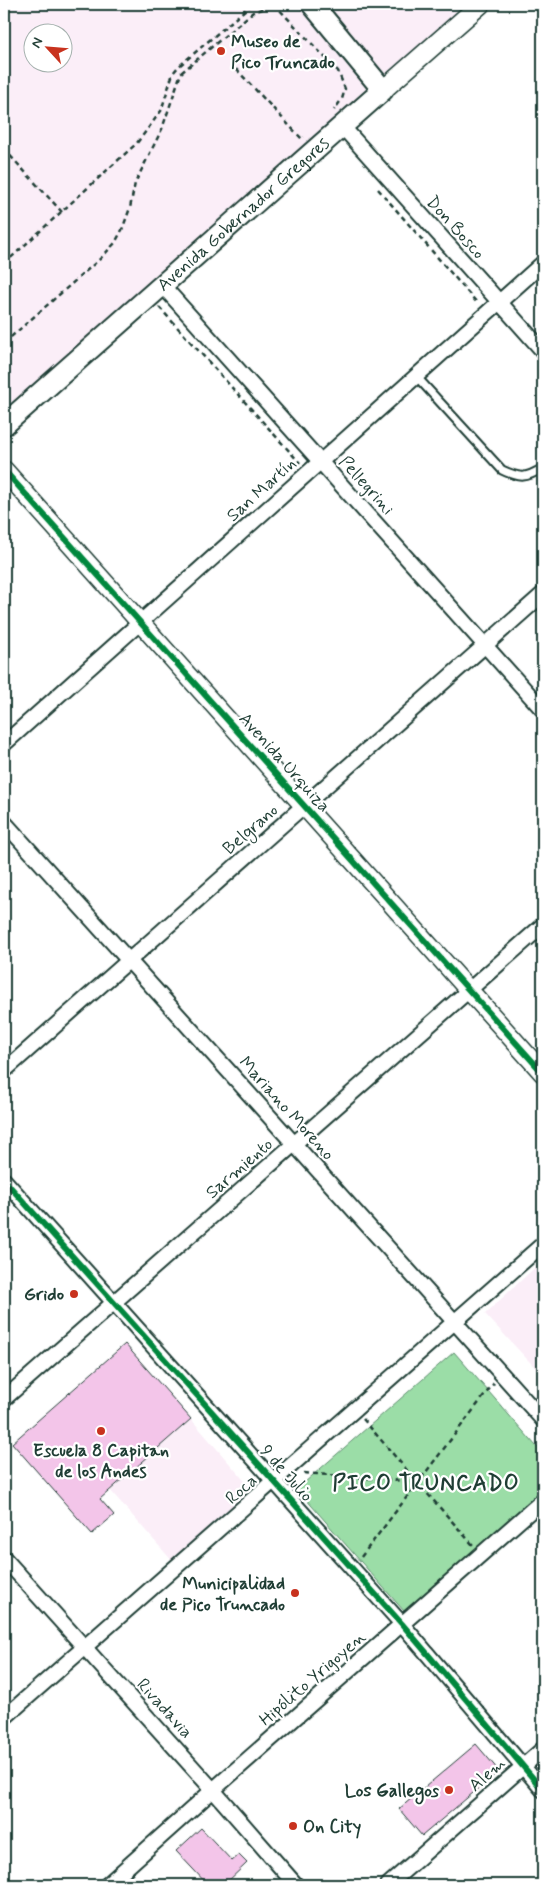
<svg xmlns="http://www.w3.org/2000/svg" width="547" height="1889" viewBox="0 0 547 1889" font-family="Mynerve,sans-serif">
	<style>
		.built { fill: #fbeef8; fill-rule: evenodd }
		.green { fill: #9bdda7; stroke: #5d8d6e }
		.building { fill: #f3c5e9; stroke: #1f3d34 }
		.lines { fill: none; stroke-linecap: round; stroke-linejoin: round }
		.service-casing { stroke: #1f3d34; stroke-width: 11 }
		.minor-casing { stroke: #1f3d34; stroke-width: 18 }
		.tertiary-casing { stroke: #1f3d34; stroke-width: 21 }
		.secondary-casing { stroke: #1f3d34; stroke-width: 24 }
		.path { stroke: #1f3d34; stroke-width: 2.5; stroke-dasharray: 5 4; stroke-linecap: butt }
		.service { stroke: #fff; stroke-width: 7 }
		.minor { stroke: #fff; stroke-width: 14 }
		.tertiary { stroke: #fff; stroke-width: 18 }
		.secondary { stroke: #fff; stroke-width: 20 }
		.cycleway-casing { stroke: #fff; stroke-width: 9 }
		.cycleway { stroke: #00873e; stroke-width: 6 }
		.poi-dot { fill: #c8321e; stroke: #fff; stroke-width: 2 }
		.labels { text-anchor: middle; stroke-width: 4.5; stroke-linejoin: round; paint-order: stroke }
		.poi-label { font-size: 18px; font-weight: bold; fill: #1f3d34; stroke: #fff; text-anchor: end }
		.street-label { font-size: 18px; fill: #1f3d34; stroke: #fff }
		.district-label { font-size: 22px; font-weight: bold; letter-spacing: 1px; fill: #1f3d34; stroke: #fff }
	</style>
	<rect width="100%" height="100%" fill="#fff"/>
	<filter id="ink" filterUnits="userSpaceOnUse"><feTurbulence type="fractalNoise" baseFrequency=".02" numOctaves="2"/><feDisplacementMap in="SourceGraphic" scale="10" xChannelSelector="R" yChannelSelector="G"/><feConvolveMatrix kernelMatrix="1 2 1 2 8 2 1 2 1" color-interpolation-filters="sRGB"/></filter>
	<g filter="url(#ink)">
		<g class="built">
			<path d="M4,4H481L4,425ZM32,32H62V62H32Z"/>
			<polygon points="543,1260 543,1372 541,1374 485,1314"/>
			<polygon points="191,1419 255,1493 174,1563 110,1490"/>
		</g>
		<polygon class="green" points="454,1352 543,1454 543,1490 404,1611 297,1489"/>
		<g class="building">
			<polygon points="125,1344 191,1419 100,1499 114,1515 92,1534 12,1443"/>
			<polygon points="476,1744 499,1771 422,1836 399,1809"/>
			<polygon points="201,1828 232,1861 239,1855 247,1863 224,1885 208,1885 176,1851"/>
		</g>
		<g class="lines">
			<g class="service-casing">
				<path id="service" d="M416,376L502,470C521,479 526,478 543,468"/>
			</g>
			<g class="minor-casing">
				<g id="minor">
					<polyline points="342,126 543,351"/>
					<polyline points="162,285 543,710"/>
					<polyline points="4,744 543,263"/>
					<polyline points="4,822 543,1420"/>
					<polyline points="4,1071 543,594"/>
					<polyline points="4,1180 402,1624 543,1790"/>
					<polyline points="4,1399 543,925"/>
					<polyline points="4,1558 213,1790 296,1885"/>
					<polyline points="4,1718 543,1244"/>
					<polyline points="107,1885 213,1790 543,1500"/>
					<polyline points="388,1885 543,1749"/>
				</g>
			</g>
			<g class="tertiary-casing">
				<g id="tertiary">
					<polyline points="383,90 481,4"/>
					<polyline points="4,470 543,1073"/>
				</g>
			</g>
			<g class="secondary-casing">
				<g id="secondary">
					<path id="s1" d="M4,425L383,90L312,4"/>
				</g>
			</g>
			<g class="path">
				<polyline points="274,4 338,71 345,89 342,99 334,110"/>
				<polyline points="236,69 302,139 304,137"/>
				<polyline points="4,149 62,212"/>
				<polyline points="378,189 478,304"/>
				<polyline points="4,264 137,143 161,111 173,73 178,67 252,4"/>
				<polyline points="159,307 300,463"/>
				<polyline points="4,343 101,258 115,243 122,230 130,208 135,183 162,129 181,73 253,12 275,4"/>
				<polyline points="363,1419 417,1482 473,1545"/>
				<polyline points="304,1473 416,1482"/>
				<polyline points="361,1557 494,1383"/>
			</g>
			<use href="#service" class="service"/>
			<use href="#minor" class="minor"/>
			<use href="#tertiary" class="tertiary"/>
			<use href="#secondary" class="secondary"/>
			<g class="cycleway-casing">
				<g id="cycleway">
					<polyline points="4,470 543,1073"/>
					<polyline points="4,1180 402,1624 543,1790"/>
				</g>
			</g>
			<use href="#cycleway" class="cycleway"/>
		</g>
	</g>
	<g class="poi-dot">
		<circle cx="221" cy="51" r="5"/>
		<circle cx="74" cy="1294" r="5"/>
		<circle cx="101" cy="1431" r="5"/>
		<circle cx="295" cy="1593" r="5"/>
		<circle cx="449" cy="1790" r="5"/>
		<circle cx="293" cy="1826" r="5"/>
	</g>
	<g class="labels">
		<g class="poi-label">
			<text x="231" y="47" text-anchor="start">Museo de<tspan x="231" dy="21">Pico Truncado</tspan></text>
			<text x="64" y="1300">Grido</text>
			<text x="101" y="1456" text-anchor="middle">Escuela 8 Capitan<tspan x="101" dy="21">de los Andes</tspan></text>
			<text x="285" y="1589">Municipalidad<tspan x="285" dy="21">de Pico Truncado</tspan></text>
			<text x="439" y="1796">Los Gallegos</text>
			<text x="303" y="1832" text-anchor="start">On City</text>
		</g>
		<g class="street-label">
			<text dy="6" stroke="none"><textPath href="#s1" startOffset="319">Avenida Gobernador Gregores</textPath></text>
			<text transform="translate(456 227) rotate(48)" y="6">Don Bosco</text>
			<text transform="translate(367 485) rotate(48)" y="6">Pellegrini</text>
			<text transform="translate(261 489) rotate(-42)" y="6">San Martín</text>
			<text transform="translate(285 762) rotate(48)" y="6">Avenida Urquiza</text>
			<text transform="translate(250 829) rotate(-41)" y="6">Belgrano</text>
			<text transform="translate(287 1108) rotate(48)" y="6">Mariano Moreno</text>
			<text transform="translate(239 1168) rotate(-41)" y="6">Sarmiento</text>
			<text transform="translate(287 1473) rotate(48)" y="6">9 de Julio</text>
			<text transform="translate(241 1489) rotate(-41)" y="6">Roca</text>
			<text transform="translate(312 1678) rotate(-41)" y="6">Hipólito Yrigoyen</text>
			<text transform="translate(165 1708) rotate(48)" y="6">Rivadavia</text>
			<text transform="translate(487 1774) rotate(-41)" y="6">Alem</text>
		</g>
		<g class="district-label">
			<text x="426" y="1490">PICO TRUNCADO</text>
		</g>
	</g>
	<rect width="547" height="1889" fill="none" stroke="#fff" stroke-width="20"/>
	<rect x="10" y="10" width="527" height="1869" fill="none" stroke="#1f3d34" stroke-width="2" filter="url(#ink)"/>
	<g transform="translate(48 48) rotate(296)"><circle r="24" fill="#ffffff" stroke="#a5b1ae"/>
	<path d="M0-4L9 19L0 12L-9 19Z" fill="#c8321e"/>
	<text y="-8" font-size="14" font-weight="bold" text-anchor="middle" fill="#1f3d34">N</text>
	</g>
</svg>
